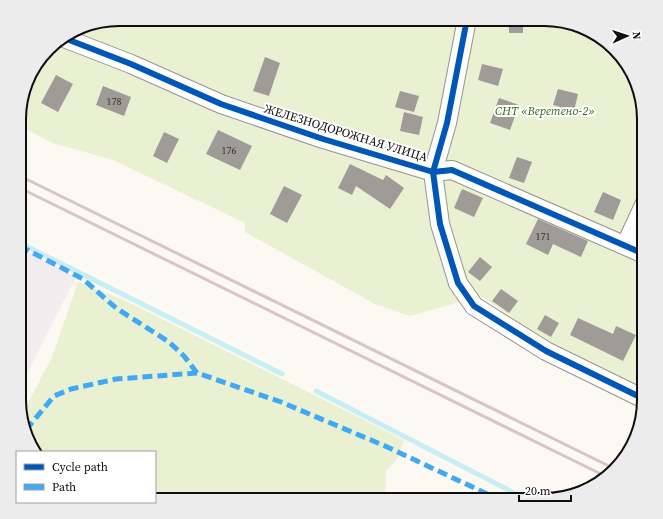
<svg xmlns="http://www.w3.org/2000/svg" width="663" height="519" viewBox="0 0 663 519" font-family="'Source Serif 4',serif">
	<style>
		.industrial { fill: #f2ecef }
		.green { fill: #e9f1d2 }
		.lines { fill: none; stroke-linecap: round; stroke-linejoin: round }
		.stream { stroke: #c8edf6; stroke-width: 5 }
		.building { fill: #9f9c98 }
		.street-casing { stroke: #959491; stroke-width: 20 }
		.street { stroke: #fffefd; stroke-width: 18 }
		.rail { stroke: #d8c5c8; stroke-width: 3 }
		.quiet { stroke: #3fa9f5; stroke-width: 5; stroke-dasharray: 10 5; stroke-linecap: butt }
		.cycleway-casing { stroke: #fff; stroke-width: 8 }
		.cycleway { stroke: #0057b8; stroke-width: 6 }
		.labels { text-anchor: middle; stroke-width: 4; stroke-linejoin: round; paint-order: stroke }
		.number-label { font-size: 10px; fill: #323230 }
		.park-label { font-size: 12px; font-style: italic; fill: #37681c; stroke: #fff }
		.street-label { font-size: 12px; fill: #0e0e0e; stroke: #fff }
		.rim { fill: none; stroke: #0e0e0e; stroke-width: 2 }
	</style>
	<rect width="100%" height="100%" fill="#fcf9f2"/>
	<polygon class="industrial" points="20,248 76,277 19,390"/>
	<g class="green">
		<path d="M119,19H550L582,27L610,44L634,75L644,119V388L539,336L481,296L410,316L375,304L245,232V223L113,160L53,143L20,126C20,79 42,44 86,25C96,21 109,21 119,19Z"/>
		<polygon points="78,282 124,300 404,440 396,461 386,470 385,500 155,500 155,452 35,452 29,444 22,415 52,357"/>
	</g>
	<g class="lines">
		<g class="stream">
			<polyline points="20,243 282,374"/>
			<polyline points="316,391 528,500"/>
		</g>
	</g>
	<g class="building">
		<rect x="509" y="19" width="14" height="14"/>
		<polygon points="265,57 280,63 269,96 253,91"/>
		<polygon points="482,64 503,69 498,86 478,80"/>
		<polygon points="56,75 73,84 58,112 41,103"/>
		<polygon points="103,86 131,97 124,116 96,105"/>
		<polygon points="558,89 578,94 574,111 553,105"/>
		<polygon points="400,91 419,96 414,112 395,107"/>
		<polygon points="499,98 519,105 510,130 490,123"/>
		<polygon points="404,112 423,117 419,135 400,131"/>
		<polygon points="218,130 252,146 240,170 206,154"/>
		<polygon points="164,132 179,139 167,163 153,156"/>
		<polygon points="517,157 532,162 524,183 509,178"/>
		<polygon points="350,164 383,180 386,175 404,188 390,209 356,186 352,195 338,188"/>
		<polygon points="284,186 302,195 287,223 270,214"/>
		<polygon points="462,189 483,198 474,217 454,208"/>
		<polygon points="603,192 621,200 613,220 594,212"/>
		<polygon points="538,219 588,241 581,257 553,244 548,255 526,244"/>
		<polygon points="480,257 492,267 480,281 468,272"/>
		<polygon points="501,289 518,301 509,313 492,301"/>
		<polygon points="545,315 559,323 551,337 537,329"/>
		<polygon points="578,318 613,334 616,326 636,335 623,361 570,335"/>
	</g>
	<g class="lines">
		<g class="street-casing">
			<g id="street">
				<polyline points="467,19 447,123 433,172 440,224 458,283 474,306 546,351 644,399"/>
				<polyline points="64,38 131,64 221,104 323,139 433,172 452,170 644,254"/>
				<polyline points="626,244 644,205"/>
			</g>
		</g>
		<use href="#street" class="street"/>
		<g class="rail">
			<polyline points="20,176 615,469"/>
			<polyline points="20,188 605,476"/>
		</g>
		<g class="quiet">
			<polyline points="20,246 83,279 116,308 169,342 184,356 197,373"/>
			<polyline points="26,430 54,396 71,389 116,379 197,373 281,402 385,446 500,500"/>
		</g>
		<g class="cycleway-casing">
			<g id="cycleway">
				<polyline points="467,19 447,123 433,172 440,224 458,283 474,306 546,351 644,399"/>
				<polyline points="64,38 131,64 221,104 323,139 433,172 452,170 644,254"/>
			</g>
		</g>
		<use href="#cycleway" class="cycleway"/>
	</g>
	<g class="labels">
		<g class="number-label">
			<text x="114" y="105">178</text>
			<text x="229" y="154">176</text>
			<text x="543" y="240">171</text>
		</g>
		<g class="park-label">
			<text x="545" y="115">СНТ «Веретено-2»</text>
		</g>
		<g class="street-label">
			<text transform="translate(346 133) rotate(17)" y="4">ЖЕЛЕЗНОДОРОЖНАЯ УЛИЦА</text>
		</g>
	</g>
	<path d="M0 0H663V519H0ZM119 26H544A93 93 0 0 1 637 119V400A93 93 0 0 1 544 493H119A93 93 0 0 1 26 400V119A93 93 0 0 1 119 26Z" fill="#ececec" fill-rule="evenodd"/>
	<path class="rim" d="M119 26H544A93 93 0 0 1 637 119V400A93 93 0 0 1 544 493H119A93 93 0 0 1 26 400V119A93 93 0 0 1 119 26Z"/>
	<rect x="16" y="451" width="140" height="52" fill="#ffffff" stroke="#9f9f9f"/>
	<rect x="24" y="464" width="20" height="6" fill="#0057b8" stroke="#9f9f9f"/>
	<text x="52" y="471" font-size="12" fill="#0e0e0e">Cycle path</text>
	<rect x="24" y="484" width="20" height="6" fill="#3fa9f5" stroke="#9f9f9f"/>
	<text x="52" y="491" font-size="12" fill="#0e0e0e">Path</text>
	<g transform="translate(627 36) rotate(87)" stroke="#ffffff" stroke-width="3" paint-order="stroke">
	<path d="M0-3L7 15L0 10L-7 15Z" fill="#0e0e0e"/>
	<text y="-6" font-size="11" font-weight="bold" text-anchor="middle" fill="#0e0e0e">N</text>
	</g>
	<path d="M519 495v6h52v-6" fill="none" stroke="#0e0e0e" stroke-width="2"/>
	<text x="525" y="495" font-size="12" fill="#0e0e0e" stroke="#ffffff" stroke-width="3" paint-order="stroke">20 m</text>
</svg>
